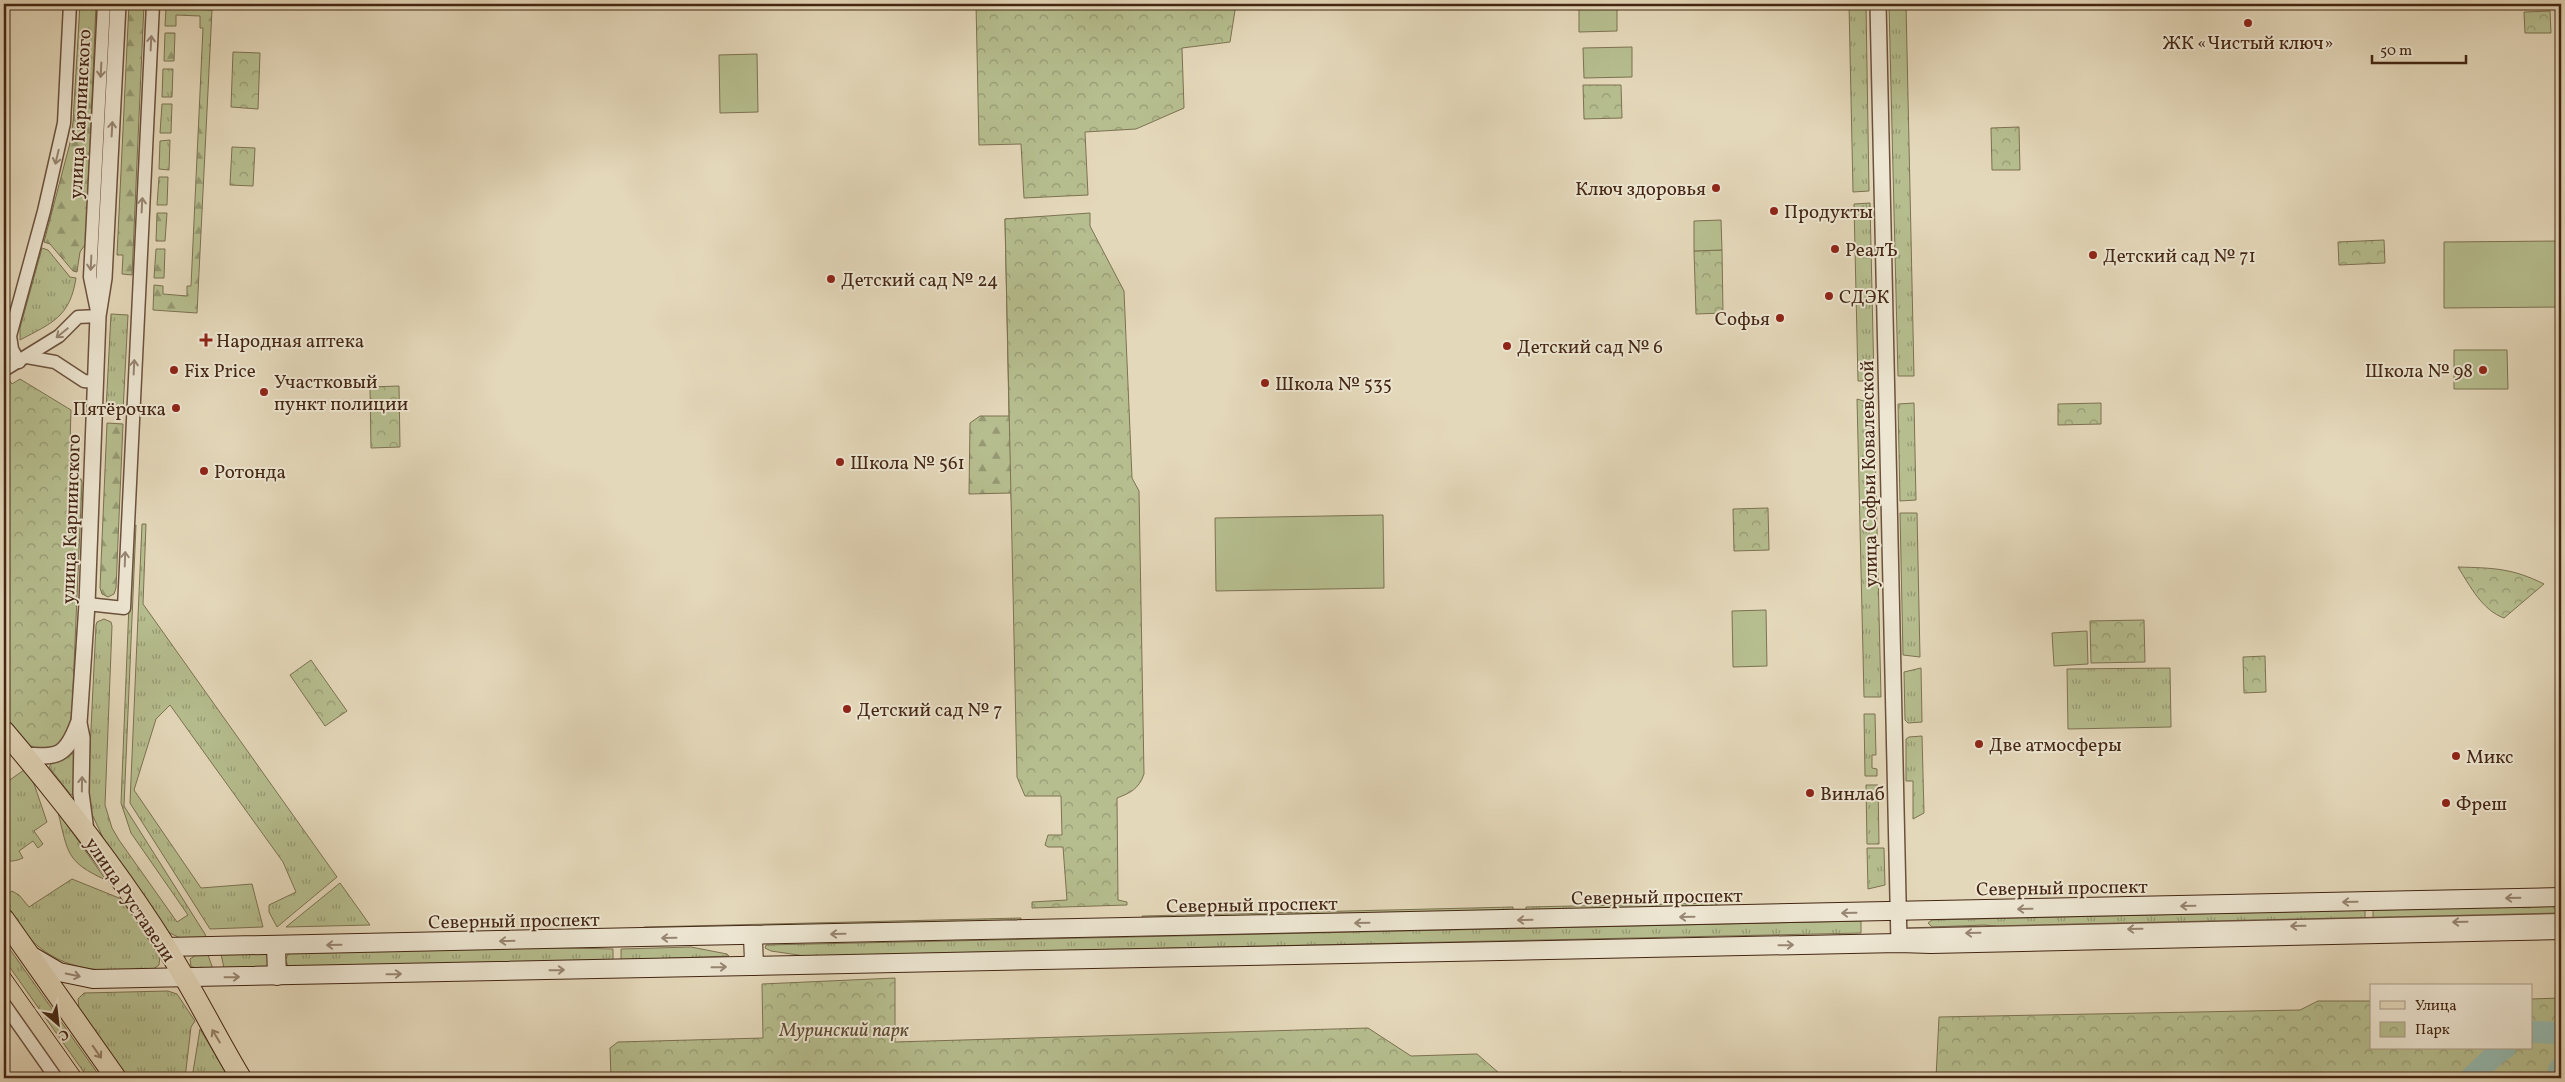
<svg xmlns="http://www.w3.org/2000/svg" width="2565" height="1082" viewBox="0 0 2565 1082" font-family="Vollkorn,serif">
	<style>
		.grass { fill: url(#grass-tufts); stroke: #7d7251 }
		.forest { fill: url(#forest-firs); stroke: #7d7251 }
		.park { fill: url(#park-crowns); stroke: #7d7251 }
		.pitch { fill: #b6be8f; stroke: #7d7251 }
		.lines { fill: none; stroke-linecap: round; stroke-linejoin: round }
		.river { stroke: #95bab0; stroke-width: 22 }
		.minor-casing { stroke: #6c523d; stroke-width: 15 }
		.tertiary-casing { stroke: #6c523d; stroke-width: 18 }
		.secondary-casing { stroke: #442613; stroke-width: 20 }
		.primary-casing { stroke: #442613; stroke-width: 22 }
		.minor { stroke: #ede6d2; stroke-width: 12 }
		.tertiary { stroke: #ede6d2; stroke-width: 15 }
		.secondary { stroke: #ede6d2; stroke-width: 18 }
		.primary { stroke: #e4d8ba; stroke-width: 20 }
		.tram { stroke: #442613; stroke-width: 1 }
		.oneway { stroke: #988672 }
		.oneway2 { stroke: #947f66 }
		.poi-dot { fill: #8f2418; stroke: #ede6d2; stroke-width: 2 }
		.labels { text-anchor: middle; stroke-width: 4; stroke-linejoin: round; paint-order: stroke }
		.poi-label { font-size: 19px; fill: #442613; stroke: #ede6d2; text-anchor: start }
		.street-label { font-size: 19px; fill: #442613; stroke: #ede6d2 }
		.park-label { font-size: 19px; font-style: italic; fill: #604c32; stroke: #ede6d2 }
	</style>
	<defs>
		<pattern id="grass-tufts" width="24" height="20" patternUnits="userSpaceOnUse" patternTransform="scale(1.25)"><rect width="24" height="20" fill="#b6be8f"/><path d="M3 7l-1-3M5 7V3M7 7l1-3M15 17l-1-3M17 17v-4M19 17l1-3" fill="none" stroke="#969a74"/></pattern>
		<pattern id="forest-firs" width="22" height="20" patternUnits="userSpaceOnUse" patternTransform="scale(1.25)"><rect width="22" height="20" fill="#b6be8f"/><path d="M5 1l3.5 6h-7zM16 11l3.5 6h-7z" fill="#969a74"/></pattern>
		<pattern id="park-crowns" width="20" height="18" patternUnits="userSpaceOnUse" patternTransform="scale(1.25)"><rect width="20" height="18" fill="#b6be8f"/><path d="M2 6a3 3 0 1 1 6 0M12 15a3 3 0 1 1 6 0" fill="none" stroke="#969a74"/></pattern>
	</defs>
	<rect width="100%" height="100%" fill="#e4d8ba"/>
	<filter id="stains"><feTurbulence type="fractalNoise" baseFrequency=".004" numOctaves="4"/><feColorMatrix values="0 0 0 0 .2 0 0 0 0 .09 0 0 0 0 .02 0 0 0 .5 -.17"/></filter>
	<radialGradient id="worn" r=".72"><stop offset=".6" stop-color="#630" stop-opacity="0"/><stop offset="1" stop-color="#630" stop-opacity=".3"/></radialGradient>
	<g class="grass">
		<polygon points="1849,4 1866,4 1869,191 1853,192"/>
		<polygon points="1889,4 1906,4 1914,376 1898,376"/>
		<polygon points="163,69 173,69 172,97 162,97"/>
		<polygon points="162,104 172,104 171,133 160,133"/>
		<polygon points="170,140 169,170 159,169 160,141"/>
		<polygon points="159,177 168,177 167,205 157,205"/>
		<polygon points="1870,203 1874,381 1858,381 1854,204"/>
		<path d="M42,248L48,250L70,277L76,278C70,317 52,323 20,340V328Z"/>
		<polygon points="111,314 128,315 123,411 106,410"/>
		<polygon points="1857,399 1874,404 1881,697 1864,697"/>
		<polygon points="1914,403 1916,500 1900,501 1898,404"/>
		<polygon points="1900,513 1917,513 1920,657 1903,655"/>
		<polygon points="142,524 146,524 143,604 337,877 277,927 269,912 269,905 296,892 283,862 170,705 156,719 134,790 201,888 252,884 263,927 210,929 130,803"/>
		<polygon points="136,525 124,806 205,934 207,941 182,939 168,932 105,842 90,810 92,809 88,792 96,625 97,622 104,619 111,622 112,626 105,805 112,828 119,840 177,922 188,915 131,833 121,803 132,530"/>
		<polygon points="1921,668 1922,722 1908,723 1905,720 1904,672"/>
		<polygon points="2170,668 2171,727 2068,729 2067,669"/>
		<polygon points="1864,714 1875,714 1876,755 1872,755 1872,768 1877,769 1877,776 1865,776"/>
		<polygon points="1922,736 1924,813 1913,819 1913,781 1906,781 1906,739 1909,737"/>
		<polygon points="70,754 75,754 75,793 71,795 49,767 51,764"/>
		<path d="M24,770L33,781L47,822L34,831L43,844L38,848L33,841L19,851L23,858C16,861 11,862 4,860V784Z"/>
		<polygon points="1866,785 1878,785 1879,844 1867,844"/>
		<path d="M58,812L106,880C66,862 68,853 58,812Z"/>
		<polygon points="1867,848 1884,848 1885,885 1868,889"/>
		<path d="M72,879L124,900L160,955L159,965L152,970C96,972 53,973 17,923C11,914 3,906 4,896L12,891L19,895L29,907Z"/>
		<polygon points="340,883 370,925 286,927"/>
		<polygon points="1717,903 1717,906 1526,911 1526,907"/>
		<polygon points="2561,906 2561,916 2373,921 2373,910"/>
		<polygon points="1513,907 1513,911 1142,919 1142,916"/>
		<polygon points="2365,910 2365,921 2027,929 1984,925 1932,927 1928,923 1932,920"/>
		<polygon points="1021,918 1021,922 644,930 644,927"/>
		<polygon points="1861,921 1861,933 805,956 771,951 765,948 766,945"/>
		<polygon points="4,941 101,1078 88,1078 4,959"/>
		<polygon points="521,947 613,949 613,960 289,967 285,960 289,953"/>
		<polygon points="691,947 727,954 729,956 621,960 621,949"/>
		<polygon points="270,953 270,967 224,968 221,954"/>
		<polygon points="196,955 208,955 213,969 197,969 191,966 190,959"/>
		<polygon points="168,991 177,994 195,1021 191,1027 185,1078 127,1078 79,1009 78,999 84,993"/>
		<polygon points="200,1029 229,1078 192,1078"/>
	</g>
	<g class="forest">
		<polygon points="80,4 96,4 86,243 80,252 77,272 73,271 50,244 44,242 70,143 73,122"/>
		<polygon points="129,4 144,4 132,275 122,274 123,255 117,255"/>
		<polygon points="166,8 212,10 197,313 153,310 154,285 163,286 163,294 187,296 187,286 191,286 203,28 200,28 200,16 176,15 176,26 165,26"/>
		<polygon points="165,33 175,33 174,61 164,61"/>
		<polygon points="157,213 167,213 165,241 156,241"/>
		<polygon points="1040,217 1012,513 1011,493 969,494 970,423 980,416 1009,416 1005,219"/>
		<polygon points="156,249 165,249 164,278 154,278"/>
		<polygon points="107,423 123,424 116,588 114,594 108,597 102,594 100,588"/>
	</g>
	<g class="park">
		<polygon points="976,4 1236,4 1230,42 1182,48 1184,108 1136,129 1085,132 1088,195 1024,198 1021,144 979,145"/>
		<polygon points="2550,11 2551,33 2525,33 2524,12"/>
		<polygon points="233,52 260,53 258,109 231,107"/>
		<polygon points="1583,85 1621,85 1622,118 1584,119"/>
		<polygon points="2019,127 2020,170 1992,170 1991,128"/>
		<polygon points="232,147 255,148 253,186 230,185"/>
		<path d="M1090,213V226L1124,291L1132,478L1139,491L1144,774C1139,789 1130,793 1117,798L1118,900L1127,902V905L1032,908V902L1067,900L1063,847H1048L1045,845L1048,835H1062L1061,796H1025L1017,777L1005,219Z"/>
		<polygon points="2384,240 2385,263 2339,265 2338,242"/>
		<polygon points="1722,250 1723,313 1696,314 1694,251"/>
		<polygon points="8,378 12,384 20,379 71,410 69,477 81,479 82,483 72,711 68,739 56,751 32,749 4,717 4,381"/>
		<polygon points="399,386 400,447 371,448 370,387"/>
		<polygon points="2101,403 2101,424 2058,425 2058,404"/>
		<polygon points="1768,508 1769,550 1734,551 1733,509"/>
		<path d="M2458,567C2493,568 2512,568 2544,584L2504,618C2482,610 2470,586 2458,567Z"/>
		<polygon points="2144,620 2145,662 2091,663 2090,621"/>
		<polygon points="2265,656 2266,692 2244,693 2243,657"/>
		<polygon points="311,660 347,711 325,726 290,675"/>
		<polygon points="895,978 895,1042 1368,1028 1411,1056 1477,1054 1499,1073 1621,1072 1621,1078 611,1078 610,1048 618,1042 763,1038 762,984"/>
		<polygon points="2561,998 2561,1078 1936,1078 1939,1017 2300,1010 2318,1001 2371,1001 2371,1048 2531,1048 2531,999"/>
	</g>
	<g class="pitch">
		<polygon points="1579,4 1617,4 1617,31 1579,32"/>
		<polygon points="1632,47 1632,77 1584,78 1583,48"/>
		<polygon points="757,54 758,112 720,113 719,55"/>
		<polygon points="1721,220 1722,250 1694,251 1694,221"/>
		<polygon points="2561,241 2561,307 2444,308 2444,242"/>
		<polygon points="2454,350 2507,350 2508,389 2454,389"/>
		<polygon points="1383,515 1384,588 1216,591 1215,518"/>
		<polygon points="1766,610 1767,666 1733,667 1732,611"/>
		<polygon points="2087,631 2088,664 2054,666 2052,633"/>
	</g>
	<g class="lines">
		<g class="river">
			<polyline points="2531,1032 2561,1033"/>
			<polyline points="2471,1078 2496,1054 2505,1048"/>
			<polyline points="2561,1078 2559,1070 2561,1068"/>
		</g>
		<g class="minor-casing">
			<g id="minor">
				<polyline points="27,357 55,362 84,381 95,382"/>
				<polyline points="19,362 12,349 10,336 44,211 64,123 70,4"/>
				<polyline points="4,370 59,336 78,317 98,316 90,277 104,4"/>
				<polyline points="87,604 124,608 153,4"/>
				<polyline points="1899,935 2561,920"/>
				<polyline points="4,1004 56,1078"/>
			</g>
		</g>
		<g class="tertiary-casing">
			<g id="tertiary">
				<polyline points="1878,4 1899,943"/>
				<path d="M24,755C58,758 66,756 78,724"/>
				<polyline points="86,831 81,793 82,738 79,723 87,604 98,316 104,278 118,4"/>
			</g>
		</g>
		<g class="secondary-casing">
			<g id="secondary">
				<polyline points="753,936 754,966"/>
				<polyline points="276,946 277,976"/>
				<polyline points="166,947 2561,897"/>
				<polyline points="30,955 59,972 93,979 1899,943 1931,944 2561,930"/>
			</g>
		</g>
		<g class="primary-casing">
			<g id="primary">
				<path d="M4,731C62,799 118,871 166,947C193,989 215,1035 241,1078"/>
				<polyline points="4,919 116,1078"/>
			</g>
		</g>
		<use href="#minor" class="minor"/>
		<use href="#tertiary" class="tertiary"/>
		<use href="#secondary" class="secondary"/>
		<use href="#primary" class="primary"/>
		<polyline class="tram" points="4,965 84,1078"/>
	</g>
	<defs><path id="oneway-shaft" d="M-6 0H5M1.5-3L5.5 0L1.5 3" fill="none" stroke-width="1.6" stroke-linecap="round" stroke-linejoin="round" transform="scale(1.25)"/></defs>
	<g class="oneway">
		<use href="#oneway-shaft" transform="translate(151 43) rotate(-87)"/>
		<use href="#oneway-shaft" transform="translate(101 70) rotate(93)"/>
		<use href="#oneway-shaft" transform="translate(112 129) rotate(-87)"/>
		<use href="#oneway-shaft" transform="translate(57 157) rotate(103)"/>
		<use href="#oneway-shaft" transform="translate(142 205) rotate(-87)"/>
		<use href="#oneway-shaft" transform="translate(91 263) rotate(93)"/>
		<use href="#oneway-shaft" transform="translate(62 333) rotate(141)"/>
		<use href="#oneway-shaft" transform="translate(134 367) rotate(-87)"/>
		<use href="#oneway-shaft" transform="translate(125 559) rotate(-88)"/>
		<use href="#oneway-shaft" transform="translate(82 784) rotate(-89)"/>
		<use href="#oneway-shaft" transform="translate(2513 898) rotate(179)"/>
		<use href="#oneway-shaft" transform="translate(2350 902) rotate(179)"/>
		<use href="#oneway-shaft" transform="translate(2188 906) rotate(179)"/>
		<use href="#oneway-shaft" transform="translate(2025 909) rotate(179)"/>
		<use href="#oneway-shaft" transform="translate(1849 913) rotate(179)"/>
		<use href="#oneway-shaft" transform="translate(1687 917) rotate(179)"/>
		<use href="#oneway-shaft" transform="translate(1525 920) rotate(179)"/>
		<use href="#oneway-shaft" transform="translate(2460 922) rotate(179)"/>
		<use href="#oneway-shaft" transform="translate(1362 923) rotate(179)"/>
		<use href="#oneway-shaft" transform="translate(2298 926) rotate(179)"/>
		<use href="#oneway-shaft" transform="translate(2135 929) rotate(179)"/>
		<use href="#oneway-shaft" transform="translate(1973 933) rotate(179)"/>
		<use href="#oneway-shaft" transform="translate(838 934) rotate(179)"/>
		<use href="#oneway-shaft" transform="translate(669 938) rotate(179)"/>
		<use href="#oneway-shaft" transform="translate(507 941) rotate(179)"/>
		<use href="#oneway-shaft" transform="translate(334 945) rotate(179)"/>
		<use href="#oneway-shaft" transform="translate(1786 945) rotate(-1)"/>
		<use href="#oneway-shaft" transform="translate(719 967) rotate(-1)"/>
		<use href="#oneway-shaft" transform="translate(557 970) rotate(-1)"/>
		<use href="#oneway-shaft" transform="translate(394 974) rotate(-1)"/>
		<use href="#oneway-shaft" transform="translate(73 975) rotate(12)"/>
		<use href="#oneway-shaft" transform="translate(232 977) rotate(-1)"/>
	</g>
	<g class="oneway2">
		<use href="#oneway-shaft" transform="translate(216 1036) rotate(-121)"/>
		<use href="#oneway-shaft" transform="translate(97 1052) rotate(55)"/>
	</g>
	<g class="poi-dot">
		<circle cx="2248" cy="23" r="5"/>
		<circle cx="1716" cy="188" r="5"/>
		<circle cx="1774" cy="211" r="5"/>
		<circle cx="1835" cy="249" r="5"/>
		<circle cx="2093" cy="255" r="5"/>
		<circle cx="831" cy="279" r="5"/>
		<circle cx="1829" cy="296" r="5"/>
		<circle cx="1780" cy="318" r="5"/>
		<path d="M203.5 332.5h5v5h5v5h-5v5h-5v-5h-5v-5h5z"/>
		<circle cx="1507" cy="346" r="5"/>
		<circle cx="174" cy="370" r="5"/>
		<circle cx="2483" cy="370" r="5"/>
		<circle cx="1265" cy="383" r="5"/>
		<circle cx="264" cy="392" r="5"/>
		<circle cx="176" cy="408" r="5"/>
		<circle cx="840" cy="462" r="5"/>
		<circle cx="204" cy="471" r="5"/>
		<circle cx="847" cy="709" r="5"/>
		<circle cx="1979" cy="744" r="5"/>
		<circle cx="2456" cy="756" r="5"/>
		<circle cx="1810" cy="793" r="5"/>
		<circle cx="2446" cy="803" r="5"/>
	</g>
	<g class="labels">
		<g class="poi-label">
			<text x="2248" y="49" text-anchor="middle">ЖК «Чистый ключ»</text>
			<text x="1706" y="195" text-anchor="end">Ключ здоровья</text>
			<text x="1784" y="218">Продукты</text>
			<text x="1845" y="256">РеалЪ</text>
			<text x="2103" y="262">Детский сад № 71</text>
			<text x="841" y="286">Детский сад № 24</text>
			<text x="1839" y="303">СДЭК</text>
			<text x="1770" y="325" text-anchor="end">Софья</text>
			<text x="216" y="347">Народная аптека</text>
			<text x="1517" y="353">Детский сад № 6</text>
			<text x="184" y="377">Fix Price</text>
			<text x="2473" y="377" text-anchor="end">Школа № 98</text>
			<text x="274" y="388">Участковый<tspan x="274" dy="22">пункт полиции</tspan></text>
			<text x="1275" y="390">Школа № 535</text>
			<text x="166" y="415" text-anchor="end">Пятёрочка</text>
			<text x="850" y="469">Школа № 561</text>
			<text x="214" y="478">Ротонда</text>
			<text x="857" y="716">Детский сад № 7</text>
			<text x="1989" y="751">Две атмосферы</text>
			<text x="2466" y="763">Микс</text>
			<text x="1820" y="800">Винлаб</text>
			<text x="2456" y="810">Фреш</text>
		</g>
		<g class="street-label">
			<text transform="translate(79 114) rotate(-87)" y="7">улица Карпинского</text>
			<text transform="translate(1868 474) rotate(-91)" y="7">улица Софьи Ковалевской</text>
			<text transform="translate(70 519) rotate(-88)" y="7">улица Карпинского</text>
			<text transform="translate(2062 887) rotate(-1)" y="7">Северный проспект</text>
			<text transform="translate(1657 896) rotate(-1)" y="7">Северный проспект</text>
			<text transform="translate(131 899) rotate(56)" y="7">улица Руставели</text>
			<text transform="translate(1252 904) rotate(-1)" y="7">Северный проспект</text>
			<text transform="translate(514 920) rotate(-1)" y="7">Северный проспект</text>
		</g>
		<g class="park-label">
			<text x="844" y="1036">Муринский парк</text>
		</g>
	</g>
	<rect width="2565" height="1082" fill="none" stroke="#e4d8ba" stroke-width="20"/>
	<rect x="5" y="5" width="2555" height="1072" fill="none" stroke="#442613" stroke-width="2.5"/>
	<rect x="10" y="10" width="2545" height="1062" fill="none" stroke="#442613"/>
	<rect x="2370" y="984" width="162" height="65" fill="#ede6d2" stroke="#a99986"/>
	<rect x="2380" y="1001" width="25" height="8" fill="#e4d8ba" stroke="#a99986"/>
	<text x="2415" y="1010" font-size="15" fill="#442613">Улица</text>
	<rect x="2380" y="1022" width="25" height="15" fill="url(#park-crowns)" stroke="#a99986"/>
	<text x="2415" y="1034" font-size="15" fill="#442613">Парк</text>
	<g transform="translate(58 1024) rotate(152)" stroke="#ede6d2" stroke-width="4" paint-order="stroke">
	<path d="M0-4L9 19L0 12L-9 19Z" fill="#442613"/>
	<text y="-8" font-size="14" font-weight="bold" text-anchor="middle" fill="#442613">С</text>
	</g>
	<path d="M2372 55v8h94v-8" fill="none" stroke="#442613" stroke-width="2.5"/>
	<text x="2380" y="55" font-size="15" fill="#442613" stroke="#ede6d2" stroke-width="4" paint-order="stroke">50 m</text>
	<rect width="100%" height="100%" filter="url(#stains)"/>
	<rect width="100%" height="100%" fill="url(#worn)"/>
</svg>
